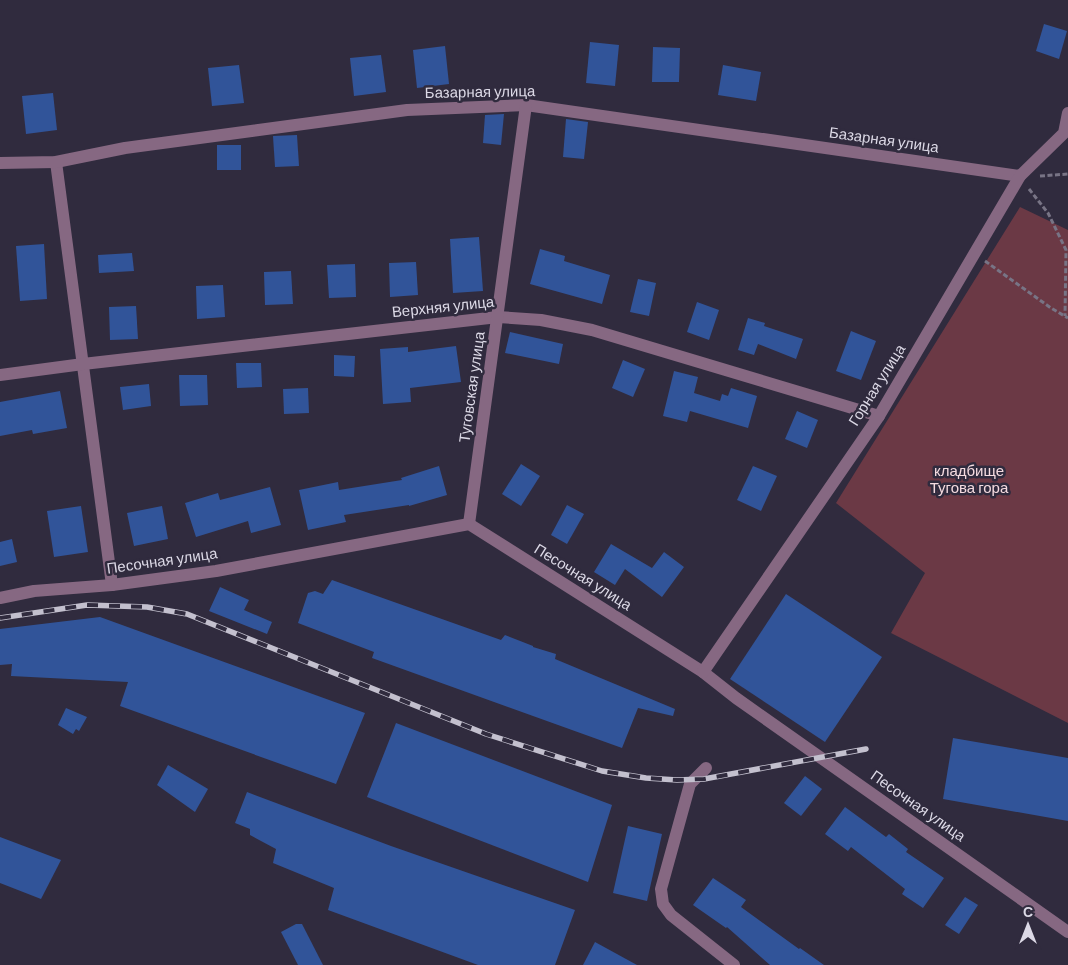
<svg xmlns="http://www.w3.org/2000/svg" width="1068" height="965" viewBox="0 0 1068 965" font-family="Barlow,sans-serif">
	<style>
		.green { fill: #6b3945 }
		.building { fill: #315499 }
		.lines { fill: none; stroke-linecap: round; stroke-linejoin: round }
		.path { stroke: #787485; stroke-width: 3; stroke-dasharray: 5 2.5; stroke-linecap: butt }
		.minor { stroke: #866882; stroke-width: 12 }
		.rail-casing { stroke: #c3c0ce; stroke-width: 5.5 }
		.rail { stroke: #302b3e; stroke-width: 4; stroke-dasharray: 11; stroke-linecap: butt }
		.labels { text-anchor: middle; stroke-width: 5; stroke-linejoin: round; paint-order: stroke }
		.street-label { font-size: 15px; fill: #dcd9e6; stroke: #302b3e }
		.park-label { font-size: 15px; fill: #f5dbe0; stroke: #302b3e }
	</style>
	<rect width="100%" height="100%" fill="#302b3e"/>
	<polygon class="green" points="1020,207 1068,230 1068,723 891,633 925,573 836,503"/>
	<g class="building">
		<polygon points="1044,24 1067,31 1059,59 1036,51"/>
		<polygon points="590,42 619,45 615,86 586,83"/>
		<polygon points="445,46 449,84 417,88 413,50"/>
		<polygon points="653,47 680,48 679,82 652,82"/>
		<polygon points="381,55 386,92 354,96 350,58"/>
		<polygon points="239,65 244,103 212,106 208,68"/>
		<polygon points="723,65 761,72 756,101 718,95"/>
		<polygon points="53,93 57,130 26,134 22,96"/>
		<polygon points="504,114 501,145 483,143 485,115"/>
		<polygon points="566,119 588,122 584,159 563,157"/>
		<polygon points="297,135 299,166 275,167 273,136"/>
		<rect x="217" y="145" width="24" height="25"/>
		<polygon points="479,237 483,291 453,293 450,239"/>
		<polygon points="44,244 47,299 20,301 16,246"/>
		<polygon points="540,249 565,256 564,261 610,275 602,304 530,284"/>
		<polygon points="132,253 134,271 99,273 98,255"/>
		<polygon points="416,262 418,295 390,297 389,263"/>
		<polygon points="355,264 356,297 329,298 327,265"/>
		<polygon points="291,271 293,304 265,305 264,272"/>
		<polygon points="638,279 656,283 649,316 630,312"/>
		<polygon points="223,285 225,317 197,319 196,286"/>
		<polygon points="697,302 719,310 709,340 687,332"/>
		<polygon points="136,306 138,339 110,340 109,307"/>
		<polygon points="748,318 765,323 764,326 803,339 796,359 758,344 754,355 738,350"/>
		<polygon points="851,331 876,341 861,380 836,371"/>
		<polygon points="510,332 563,344 559,364 505,353"/>
		<polygon points="456,346 461,382 410,388 411,402 383,404 380,349 408,347 408,352"/>
		<polygon points="334,355 355,356 354,377 334,376"/>
		<polygon points="623,360 645,369 633,397 612,388"/>
		<polygon points="236,363 261,363 262,387 237,388"/>
		<polygon points="674,371 698,377 694,393 720,401 722,394 728,396 731,388 757,396 748,428 690,411 687,422 663,416"/>
		<polygon points="179,375 207,375 208,405 180,406"/>
		<polygon points="149,384 151,406 123,410 120,387"/>
		<polygon points="308,388 309,413 284,414 283,389"/>
		<polygon points="60,391 67,428 33,434 32,430 0,436 0,402"/>
		<polygon points="797,411 818,420 807,448 785,439"/>
		<polygon points="521,464 540,476 521,506 502,494"/>
		<polygon points="439,466 447,495 409,506 409,505 344,515 346,522 308,530 299,490 338,482 339,490 402,480 401,478"/>
		<polygon points="753,466 777,476 761,511 737,500"/>
		<polygon points="270,487 281,525 251,533 248,521 196,537 185,503 218,493 220,500"/>
		<polygon points="567,505 584,514 567,544 551,535"/>
		<polygon points="81,506 88,552 54,557 47,511"/>
		<polygon points="162,506 168,539 134,546 127,513"/>
		<polygon points="12,539 17,562 0,566 0,542"/>
		<polygon points="611,544 652,568 664,552 684,567 662,597 625,569 615,585 594,572"/>
		<polygon points="332,580 501,640 505,635 533,646 533,647 556,654 555,659 675,709 673,716 638,708 622,748 372,658 374,652 298,623 308,593 315,591 323,594"/>
		<polygon points="220,587 249,600 244,610 272,622 267,634 209,611"/>
		<polygon points="786,594 882,657 825,742 730,679"/>
		<polygon points="100,617 365,713 336,784 120,706 128,682 11,676 12,664 0,665 0,629"/>
		<polygon points="66,708 87,717 79,731 76,729 73,734 58,725"/>
		<polygon points="396,723 612,805 588,882 367,797"/>
		<polygon points="953,738 1068,758 1068,821 943,799"/>
		<polygon points="168,765 208,789 195,812 157,785"/>
		<polygon points="805,776 822,789 801,816 784,803"/>
		<polygon points="247,792 391,846 575,910 555,965 478,965 328,910 334,888 273,863 276,849 250,835 250,829 235,823"/>
		<polygon points="845,807 886,837 889,834 908,849 906,852 944,878 923,908 902,894 905,889 851,847 848,851 825,834"/>
		<polygon points="628,826 662,834 647,901 613,893"/>
		<polygon points="0,837 61,860 41,899 0,883"/>
		<polygon points="713,878 746,900 741,907 799,949 800,948 824,965 770,965 727,927 726,928 693,905"/>
		<polygon points="965,897 978,905 959,934 945,925"/>
		<polygon points="296,924 302,924 323,965 298,965 281,932"/>
		<polygon points="595,942 637,965 583,965"/>
	</g>
	<g class="lines">
		<g class="path">
			<polyline points="1040,176 1068,174"/>
			<polyline points="1029,189 1048,213 1066,250 1065,316"/>
			<polyline points="985,261 1051,308 1068,318"/>
		</g>
		<g class="minor">
			<polyline points="56,162 112,585"/>
			<polyline points="0,163 56,162 125,148 407,110 526,105 1020,176"/>
			<polyline points="0,375 83,364 498,317 541,320 592,330 879,416"/>
			<polyline points="469,524 526,105"/>
			<polyline points="0,598 34,591 112,585 216,571 469,524 703,672 736,698 1068,932"/>
			<polyline points="703,672 879,416 1020,176 1064,133 1068,113"/>
			<polyline points="706,768 690,784 661,889 663,904 671,915 734,965"/>
		</g>
		<g class="rail-casing">
			<polyline id="rail" points="0,618 87,605 147,607 187,614 486,734 602,771 646,778 677,780 704,779 866,749"/>
		</g>
		<use href="#rail" class="rail"/>
	</g>
	<g class="labels">
		<g class="street-label">
			<text transform="translate(480 92) rotate(-1)" y="5">Базарная улица</text>
			<text transform="translate(884 140) rotate(8)" y="5">Базарная улица</text>
			<text transform="translate(443 307) rotate(-6)" y="5">Верхняя улица</text>
			<text transform="translate(877 385) rotate(-58)" y="5">Горная улица</text>
			<text transform="translate(472 387) rotate(-82)" y="5">Туговская улица</text>
			<text transform="translate(162 561) rotate(-8)" y="5">Песочная улица</text>
			<text transform="translate(583 577) rotate(32)" y="5">Песочная улица</text>
			<text transform="translate(918 806) rotate(35)" y="5">Песочная улица</text>
		</g>
		<g class="park-label">
			<text x="969" y="476">кладбище<tspan x="969" dy="17">Тугова гора</tspan></text>
		</g>
	</g>
	<g transform="translate(1028 925)" stroke="#302b3e" stroke-width="4" paint-order="stroke">
	<path d="M0-4L9 19L0 12L-9 19Z" fill="#dcd9e6"/>
	<text y="-8" font-size="14" font-weight="bold" text-anchor="middle" fill="#dcd9e6">С</text>
	</g>
</svg>
